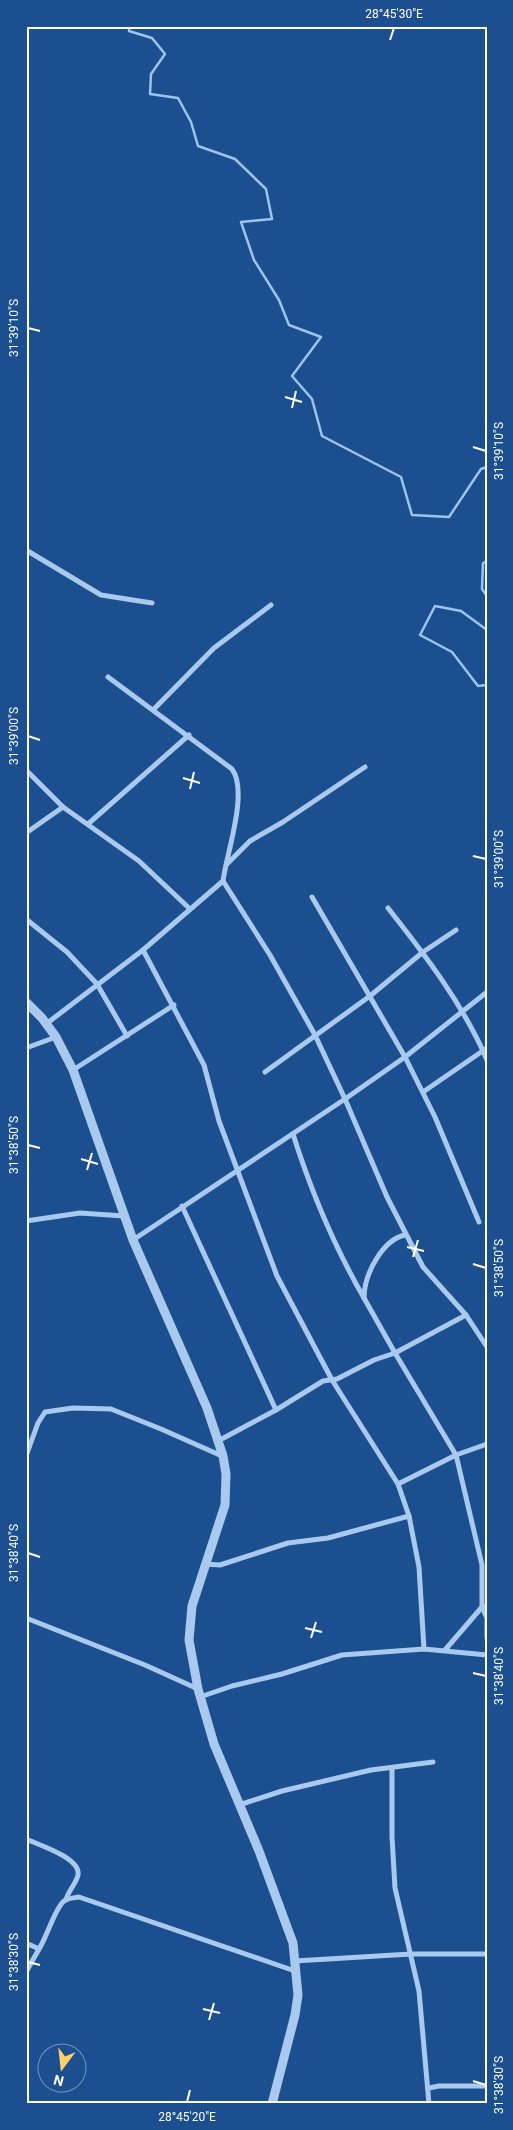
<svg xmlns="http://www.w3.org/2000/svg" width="513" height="2130" viewBox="0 0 513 2130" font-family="Roboto,sans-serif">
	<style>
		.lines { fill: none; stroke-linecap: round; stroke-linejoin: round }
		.stream { stroke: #9cc4f0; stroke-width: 2.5 }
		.minor { stroke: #a9c9ee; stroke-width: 5 }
		.tertiary { stroke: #a9c9ee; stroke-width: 9 }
		.ticks { fill: none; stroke: #fff; stroke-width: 2 }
		.neatline { fill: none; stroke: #fff; stroke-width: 2 }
		.ticks-label { font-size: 12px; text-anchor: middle; fill: #fff }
	</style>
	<rect width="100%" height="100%" fill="#1b4f8f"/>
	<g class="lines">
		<g class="stream">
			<polyline points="129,26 129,31 152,38 165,54 151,74 150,94 178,98 191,122 198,146 235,159 266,189 272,219 241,222 254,260 279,300 289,325 321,337 292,376 312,399 322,436 401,477 412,515 449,517 481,469 487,467"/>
			<polyline points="487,561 483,563 482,589 487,596"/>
			<polyline points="487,630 461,611 435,606 420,635 452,652 478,686 486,685 487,687"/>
		</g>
		<g class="minor">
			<polyline points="26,550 101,595 152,603"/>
			<polyline points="153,710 214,648 271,605"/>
			<polyline points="26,770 63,807 139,861 190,909"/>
			<polyline points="88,824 189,735"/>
			<polyline points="26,833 63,807"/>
			<polyline points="227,864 250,841 283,822 365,767"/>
			<polyline points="223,881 270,955 315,1035 345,1099 387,1197 423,1267 466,1315 487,1347"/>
			<polyline points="312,897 405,1057 435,1117 479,1222"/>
			<path d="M388,908C425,955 463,1004 487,1060"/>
			<polyline points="26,919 67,952 97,984 127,1036"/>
			<polyline points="143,950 204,1065 219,1121 277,1276 332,1380 398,1484 409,1516 419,1567 424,1649"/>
			<path d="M46,1024L143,950L223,881C226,855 249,792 232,769L108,677"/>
			<polyline points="26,1048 56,1037"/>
			<polyline points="73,1070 174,1005"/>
			<polyline points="265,1072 370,996 423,952 456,930"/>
			<polyline points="423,1092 487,1048"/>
			<path d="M293,1134C311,1191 334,1246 364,1298"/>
			<polyline points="182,1206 276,1410"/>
			<polyline points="26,1221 80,1213 124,1216"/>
			<path d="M405,1235C382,1240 364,1275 364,1298L395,1353L456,1455L482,1565V1607L487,1618V1637"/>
			<polyline points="133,1240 345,1099 405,1057 487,992"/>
			<polyline points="218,1441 276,1410 323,1381 337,1379 374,1360 395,1353 466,1315"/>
			<polyline points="26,1456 38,1423 45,1412 73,1408 111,1409 161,1429 222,1456"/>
			<polyline points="398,1484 456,1455 487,1444"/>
			<polyline points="205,1564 220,1565 288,1543 328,1538 409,1516"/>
			<polyline points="26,1618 145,1665 198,1689"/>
			<polyline points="445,1650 482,1607 487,1606"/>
			<polyline points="200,1697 232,1686 282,1674 342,1655 424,1649 487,1655"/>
			<polyline points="392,1769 392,1837 395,1888 419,1991 429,2104"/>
			<polyline points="239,1805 282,1791 371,1770 433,1762"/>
			<path d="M26,1839C39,1845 81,1858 78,1875C76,1884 68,1891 66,1900"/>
			<path d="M26,1943L39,1949C47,1937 55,1908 64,1901C68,1898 74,1898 79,1897L295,1971"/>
			<polyline points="295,1961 411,1954 487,1954"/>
			<polyline points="26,1972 39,1949"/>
			<polyline points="429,2088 439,2086 487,2086"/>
		</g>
		<polyline class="tertiary" points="26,1002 42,1018 56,1037 73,1070 133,1240 207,1408 223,1456 226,1474 225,1505 192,1606 189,1640 198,1689 214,1744 259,1851 293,1943 298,1995 295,2015 272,2104"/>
	</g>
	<path class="ticks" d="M390,40L394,28M28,328L40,331M285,397L302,402M292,408L296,391M473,447L486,451M28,736L40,740M183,778L200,783M190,789L194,772M473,856L486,859M28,1145L40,1148M81,1159L98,1164M87,1170L92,1153M407,1247L424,1251M413,1257L418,1240M473,1264L486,1268M28,1553L40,1557M305,1628L322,1632M311,1638L316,1622M473,1673L486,1676M28,1962L40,1965M203,2009L220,2013M209,2020L214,2003M473,2081L486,2085M187,2102L190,2090"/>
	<rect width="513" height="2130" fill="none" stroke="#1b4f8f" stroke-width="55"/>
	<g transform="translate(62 2068) rotate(195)"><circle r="24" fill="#1b4f8f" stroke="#7695bc"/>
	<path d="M0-4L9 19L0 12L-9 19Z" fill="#ffd166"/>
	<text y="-8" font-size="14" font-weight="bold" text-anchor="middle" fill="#ffffff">N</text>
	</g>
	<rect x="28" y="28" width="458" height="2074" class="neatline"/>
	<g class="ticks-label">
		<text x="394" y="18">28°45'30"E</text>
		<text transform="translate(14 328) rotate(-90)" y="4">31°39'10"S</text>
		<text transform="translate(499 451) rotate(-90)" y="4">31°39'10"S</text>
		<text transform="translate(14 736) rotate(-90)" y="4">31°39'00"S</text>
		<text transform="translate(499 859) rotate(-90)" y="4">31°39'00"S</text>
		<text transform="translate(14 1145) rotate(-90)" y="4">31°38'50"S</text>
		<text transform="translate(499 1268) rotate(-90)" y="4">31°38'50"S</text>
		<text transform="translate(14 1553) rotate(-90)" y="4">31°38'40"S</text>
		<text transform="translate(499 1676) rotate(-90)" y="4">31°38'40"S</text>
		<text transform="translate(14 1962) rotate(-90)" y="4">31°38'30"S</text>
		<text transform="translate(499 2085) rotate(-90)" y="4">31°38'30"S</text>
		<text x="187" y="2121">28°45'20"E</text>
	</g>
</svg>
